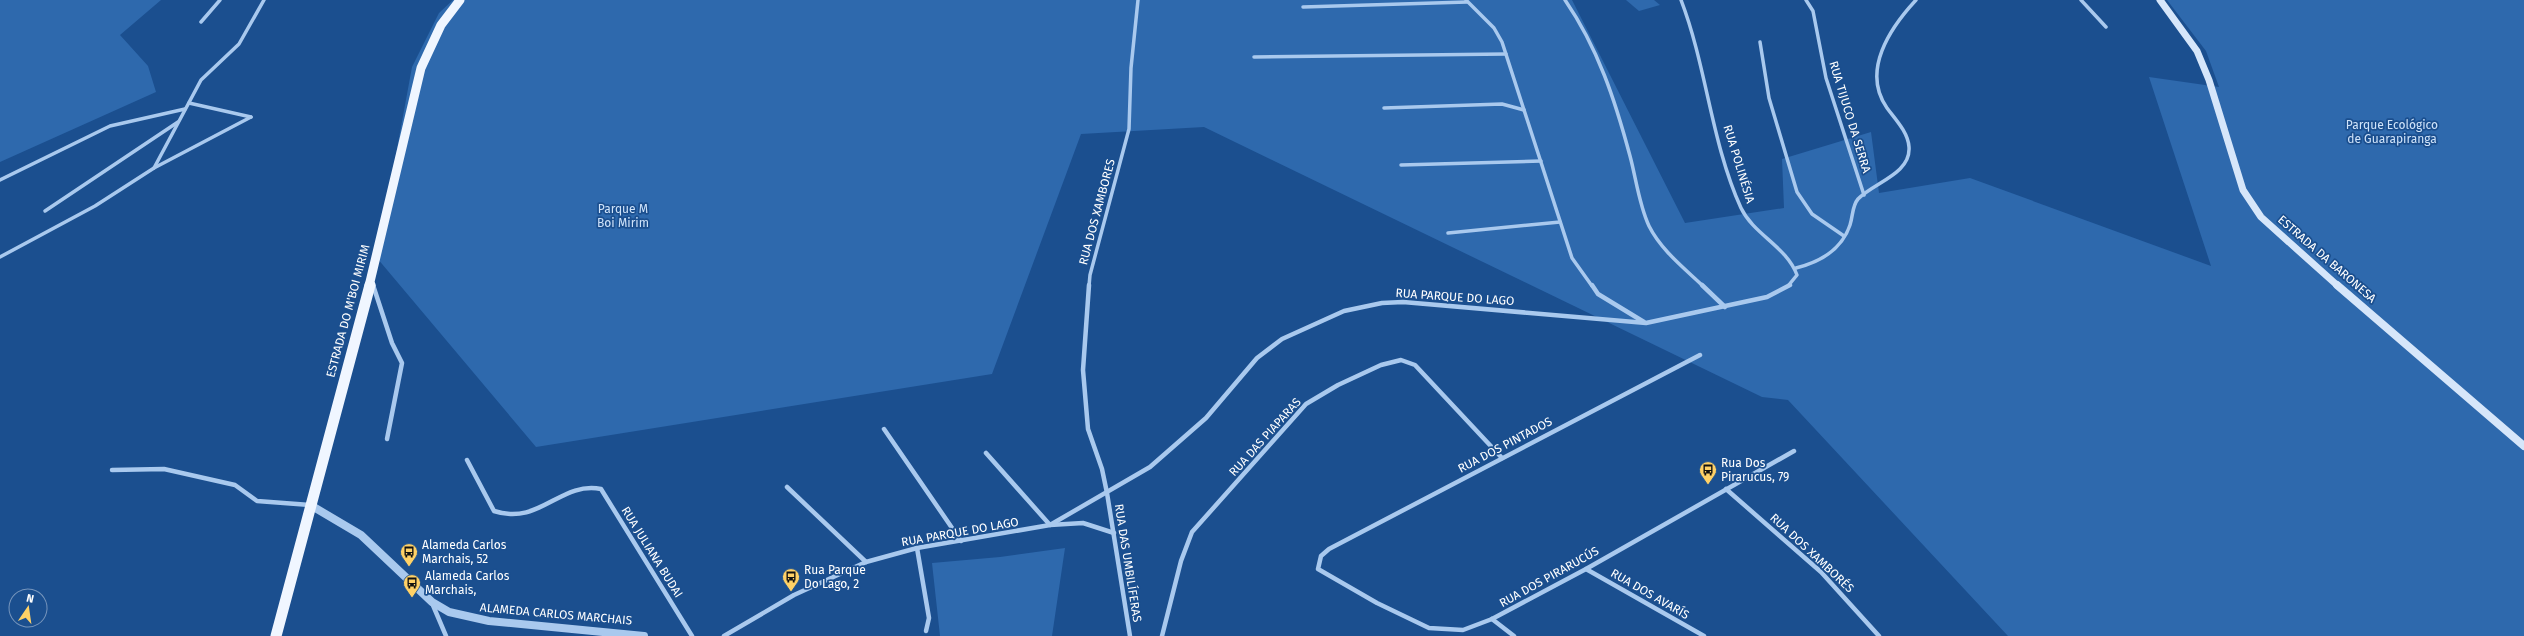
<svg xmlns="http://www.w3.org/2000/svg" width="2524" height="636" viewBox="0 0 2524 636" font-family="'Fira Sans',sans-serif">
	<style>
		.green { fill: #2e69ad }
		.lines { fill: none; stroke-linecap: round; stroke-linejoin: round }
		.minor-far1 { stroke: #a9c9ee; stroke-width: 3.5 }
		.minor { stroke: #a9c9ee; stroke-width: 4.5 }
		.tertiary { stroke: #a9c9ee; stroke-width: 8 }
		.secondary-far1 { stroke: #d6e6fa; stroke-width: 7 }
		.secondary { stroke: #d6e6fa; stroke-width: 8 }
		.primary-far1 { stroke: #f0f6ff; stroke-width: 9 }
		.primary { stroke: #f0f6ff; stroke-width: 11 }
		.labels { text-anchor: middle; stroke-width: 3.5; stroke-linejoin: round; paint-order: stroke }
		.street-label { font-size: 12px; fill: #fff; stroke: #1b4f8f }
		.park-label { font-size: 12px; fill: #cfe3fa; stroke: #1b4f8f }
		.poi-label { font-size: 12px; fill: #fff; stroke: #1b4f8f; text-anchor: start }
	</style>
	<rect width="100%" height="100%" fill="#1b4f8f"/>
	<g class="green">
		<polygon points="0,0 161,0 120,35 148,66 156,92 0,162"/>
		<polygon points="453,0 1572,0 1685,223 1784,208 1782,159 1871,132 1879,193 1970,178 2211,266 2149,77 2219,87 2206,51 2167,0 2524,0 2524,636 2008,636 1788,400 1762,397 1204,127 1081,134 992,374 536,447 377,258 412,67 439,13"/>
		<polygon points="1626,0 1654,0 1660,5 1639,11"/>
		<polygon points="1065,548 1052,636 940,636 932,563 1000,557"/>
	</g>
	<g class="lines">
		<g class="minor-far1">
			<polyline points="1466,0 1494,28 1502,42 1572,258 1592,286"/>
			<path d="M1565,0C1598,48 1615,100 1630,156C1636,178 1639,205 1649,226C1661,250 1684,268 1703,286"/>
			<path d="M1681,0C1707,68 1711,142 1741,208C1754,235 1786,246 1797,275L1788,286"/>
			<polyline points="1806,0 1813,11 1826,78 1864,195"/>
			<polyline points="2081,0 2106,27"/>
			<polyline points="1303,7 1467,2"/>
			<polyline points="201,22 220,0"/>
			<polyline points="1760,42 1769,98 1797,192 1812,214 1844,236"/>
			<polyline points="1254,57 1506,54"/>
			<polyline points="189,103 251,117"/>
			<polyline points="1384,108 1502,104 1524,110"/>
			<polyline points="1401,165 1541,161"/>
			<polyline points="154,168 201,80 239,44 264,0"/>
			<polyline points="0,180 110,126 185,109"/>
			<polyline points="45,211 178,122"/>
			<polyline points="1448,233 1560,222"/>
			<polyline points="0,257 95,206 154,168 251,117"/>
			<path d="M1796,268C1820,262 1842,249 1850,225C1853,216 1852,206 1858,199C1873,183 1911,174 1909,147C1908,132 1895,119 1887,108C1861,71 1890,28 1916,0"/>
			<polyline points="373,284 374,286"/>
			<polyline points="1089,286 1090,275 1129,129 1131,68 1138,0"/>
		</g>
		<g class="minor">
			<polyline points="373,285 392,343 402,363 387,439"/>
			<polyline points="1089,285 1083,370 1088,429 1102,469 1107,493 1130,636"/>
			<polyline points="1592,285 1598,294 1644,322"/>
			<polyline points="1702,285 1725,307"/>
			<polyline points="1700,355 1329,549 1321,556 1318,569 1377,603 1429,628 1463,630 1492,619 1586,569 1794,451"/>
			<polyline points="884,429 961,541"/>
			<polyline points="986,453 1050,525 1083,523 1114,533"/>
			<path d="M467,460L494,511C540,526 560,481 601,489L692,636"/>
			<polyline points="112,470 164,469 235,485 257,501 310,505"/>
			<polyline points="787,487 866,562"/>
			<polyline points="1726,489 1821,572 1879,636"/>
			<polyline points="917,548 929,618 926,631"/>
			<polyline points="1586,569 1704,636"/>
			<polyline points="432,603 446,636"/>
			<polyline points="1492,619 1514,636"/>
			<polyline points="724,636 794,595 866,562 917,548 1050,525 1150,467 1206,418 1257,358 1282,339 1344,311 1382,303 1403,302 1646,323 1767,297 1790,285"/>
			<polyline points="1162,636 1181,561 1192,532 1306,404 1338,385 1381,365 1401,360 1415,365 1502,458"/>
		</g>
		<polyline class="tertiary" points="312,506 361,535 432,602 449,612 489,621 644,636"/>
		<polyline class="secondary-far1" points="2160,0 2197,51 2209,80 2243,190 2261,217 2338,286"/>
		<polyline class="secondary" points="2337,285 2524,446"/>
		<polyline class="primary-far1" points="369,286 421,68 441,25 460,0"/>
		<polyline class="primary" points="276,636 370,285"/>
	</g>
	<defs>
		<g id="bus-pin" transform="scale(0.9)"><path d="M0 17L-7.5 6A9.5 9.5 0 1 1 7.5 6Z" fill="#ffd166" stroke="#1b4f8f"/><path d="M-5-6H5V4H4V6H2V4H-2V6H-4V4H-5ZM-3.5-4V0h7V-4ZM-3.5 1.2v1.5H-2V1.2ZM2 1.2v1.5H3.5V1.2Z" fill="#111"/></g>
	</defs>
	<g fill-rule="evenodd">
		<use href="#bus-pin" x="1708" y="470"/>
		<use href="#bus-pin" x="409" y="552"/>
		<use href="#bus-pin" x="791" y="577"/>
		<use href="#bus-pin" x="412" y="583"/>
	</g>
	<g class="labels">
		<g class="street-label">
			<text transform="translate(1850 117) rotate(73)" y="4">RUA TIJUCO DA SERRA</text>
			<text transform="translate(1739 164) rotate(73)" y="4">RUA POLINÉSIA</text>
			<text transform="translate(1097 212) rotate(-75)" y="4">RUA DOS XAMBORES</text>
			<text transform="translate(2327 259) rotate(41)" y="4">ESTRADA DA BARONESA</text>
			<text transform="translate(1455 297) rotate(4)" y="4">RUA PARQUE DO LAGO</text>
			<text transform="translate(348 311) rotate(-75)" y="4">ESTRADA DO M'BOI MIRIM</text>
			<text transform="translate(1265 437) rotate(-48)" y="4">RUA DAS PIAPARAS</text>
			<text transform="translate(1505 445) rotate(-28)" y="4">RUA DOS PINTADOS</text>
			<text transform="translate(960 532) rotate(-10)" y="4">RUA PARQUE DO LAGO</text>
			<text transform="translate(652 552) rotate(58)" y="4">RUA JULIANA BUDAI</text>
			<text transform="translate(1812 553) rotate(43)" y="4">RUA DOS XAMBORÉS</text>
			<text transform="translate(1128 563) rotate(81)" y="4">RUA DAS UMBILÍFERAS</text>
			<text transform="translate(1549 577) rotate(-29)" y="4">RUA DOS PIRARUCÚS</text>
			<text transform="translate(1650 594) rotate(30)" y="4">RUA DOS AVARÍS</text>
			<text transform="translate(556 614) rotate(5)" y="4">ALAMEDA CARLOS MARCHAIS</text>
		</g>
		<g class="park-label">
			<text x="2392" y="129">Parque Ecológico<tspan x="2392" dy="14">de Guarapiranga</tspan></text>
			<text x="623" y="213">Parque M<tspan x="623" dy="14">Boi Mirim</tspan></text>
		</g>
		<g class="poi-label">
			<text x="1721" y="467">Rua Dos<tspan x="1721" dy="14">Pirarucus, 79</tspan></text>
			<text x="422" y="549">Alameda Carlos<tspan x="422" dy="14">Marchais, 52</tspan></text>
			<text x="804" y="574">Rua Parque<tspan x="804" dy="14">Do Lago, 2</tspan></text>
			<text x="425" y="580">Alameda Carlos<tspan x="425" dy="14">Marchais,</tspan></text>
		</g>
	</g>
	<g transform="translate(28 608) rotate(13)"><circle r="19" fill="#1b4f8f" stroke="#7695bc"/>
	<path d="M0-3L7 15L0 10L-7 15Z" fill="#ffd166"/>
	<text y="-6" font-size="11" font-weight="bold" text-anchor="middle" fill="#ffffff">N</text>
	</g>
</svg>
